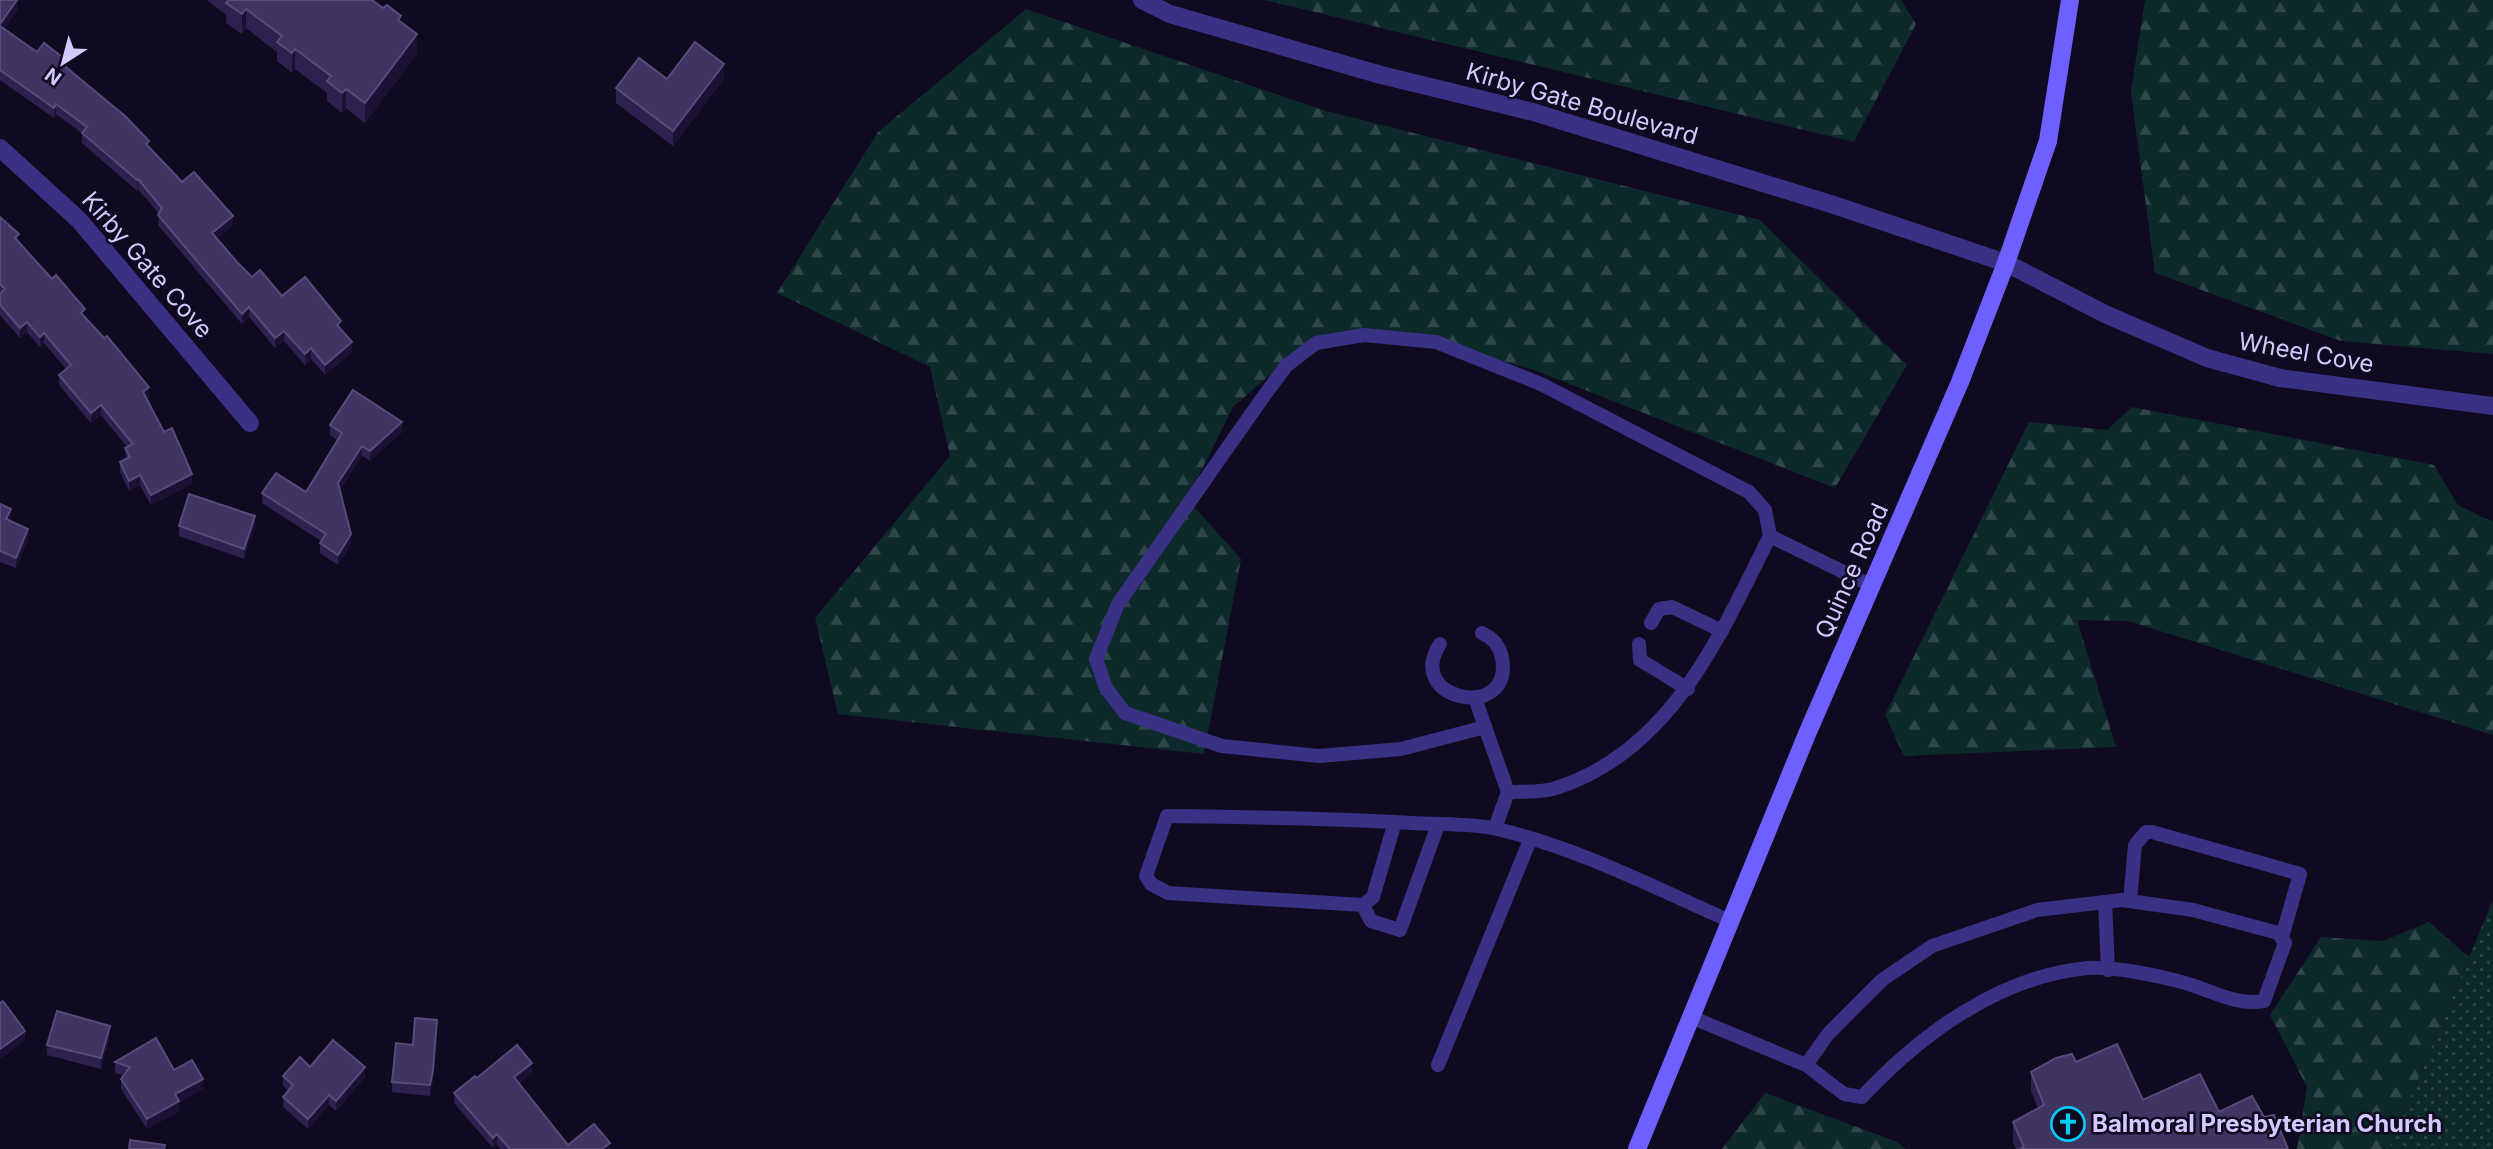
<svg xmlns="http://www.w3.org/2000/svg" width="2493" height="1149" viewBox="0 0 2493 1149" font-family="Inter,sans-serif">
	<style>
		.forest { fill: url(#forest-firs) }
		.park { fill: url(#park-dots) }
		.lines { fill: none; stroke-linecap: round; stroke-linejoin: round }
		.lane { stroke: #393183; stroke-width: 14 }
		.street { stroke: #393183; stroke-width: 18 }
		.secondary { stroke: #6e60ff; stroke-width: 18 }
		.wall { fill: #2d224f }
		.shaded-wall { fill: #1a1134 }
		.building { fill: #3f3462; stroke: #564b7b; stroke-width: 2 }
		.labels { text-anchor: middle; stroke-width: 5; stroke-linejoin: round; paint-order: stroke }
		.street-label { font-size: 24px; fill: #d3c9ff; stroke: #0f0a20 }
		.poi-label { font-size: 24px; font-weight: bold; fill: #d3c9ff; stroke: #0f0a20; text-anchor: start }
	</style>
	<defs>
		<pattern id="forest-firs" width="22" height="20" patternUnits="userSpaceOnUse" patternTransform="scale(1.75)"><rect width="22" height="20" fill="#0d292a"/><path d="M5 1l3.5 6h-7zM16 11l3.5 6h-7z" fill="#2f474a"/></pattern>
		<pattern id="park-dots" width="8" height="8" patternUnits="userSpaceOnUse" patternTransform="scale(1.75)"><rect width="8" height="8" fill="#0d292a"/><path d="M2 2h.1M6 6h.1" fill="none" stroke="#2f474a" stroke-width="1.8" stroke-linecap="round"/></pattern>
	</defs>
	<rect width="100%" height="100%" fill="#0f0a20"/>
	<g class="forest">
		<polygon points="1265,0 1901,0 1916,24 1854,142"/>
		<polygon points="2145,0 2493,0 2493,354 2341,341 2155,273 2131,92"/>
		<polygon points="1026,9 1326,111 1760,220 1907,365 1835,488 1534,370 1419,337 1316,345 1278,368 1233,407 1187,499 1241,559 1204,754 838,714 815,618 950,456 930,367 777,293 878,132"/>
		<polygon points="2132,407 2434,465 2458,505 2493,522 2493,735 2128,621 2077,620 2116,747 1904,756 1885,715 2029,422 2107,430"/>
		<polygon points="2429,922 2469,957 2389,1149 2297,1149 2307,1087 2270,1015 2321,937 2383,941"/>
		<polygon points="1765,1093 1897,1142 1906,1149 1722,1149"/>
	</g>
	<polygon class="park" points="2493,900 2493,1149 2389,1149"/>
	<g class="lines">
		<g class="lane">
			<polyline points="1651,623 1659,609 1672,607 1722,631"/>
			<path d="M1440,644C1403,701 1514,722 1502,658C1500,647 1493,638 1482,633"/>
			<polyline points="1639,644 1640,660 1688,689"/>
			<polyline points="1475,698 1485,727"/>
			<path d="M1508,792C1523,791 1542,793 1556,788C1672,751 1720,635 1770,536"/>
			<path d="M1395,822L1373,897L1363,905L1168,893L1151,884L1146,876L1167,816C1249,817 1330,818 1412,823C1439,825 1471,823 1497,829C1578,848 1655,888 1730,921"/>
			<polyline points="1495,828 1508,792 1485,727 1401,749 1319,756 1222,746 1125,713 1106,688 1096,659 1118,604 1261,400 1286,366 1316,343 1364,335 1436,342 1541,384 1749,492 1765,510 1770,536 1872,586"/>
			<polyline points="2130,901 2135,845 2146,832 2152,832 2300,874 2282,937"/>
			<polyline points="2105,902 2108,970"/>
			<polyline points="1363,905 1371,921 1400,930 1438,825"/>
			<path d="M1691,1017L1806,1065L1828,1034L1882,980L1932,946L2037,910L2122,900L2193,910L2278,933L2285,943L2264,1001C2236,1007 2205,987 2178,981C2155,975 2111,966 2088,968C2000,976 1921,1034 1862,1097L1844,1094L1806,1065"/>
			<polyline points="1438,1065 1530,840"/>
		</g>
		<g class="street">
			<polyline points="1142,0 1170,14 1381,75 1533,112 1834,205 2006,263 2105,314 2207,358 2280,378 2493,406"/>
			<polyline points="0,148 79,220 250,423"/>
		</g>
		<polyline class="secondary" points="1637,1149 1807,734 1960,382 2006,263 2048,141 2070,0"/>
	</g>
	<g class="wall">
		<polygon points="0,0 18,9 4,29 37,52 62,63 149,147 182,182 233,226 217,239 237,262 252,277 282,296 341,329 352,352 325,375 311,359 305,365 284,341 275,348 249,317 242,324 158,225 159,214 138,189 137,191 82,143 82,133 56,114 54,118 0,80"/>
		<polygon points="207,0 372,0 401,22 417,54 365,123 346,108 342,113 327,101 327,93 295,69 292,73 277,61 277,52 246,28 242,34 226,23 226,15"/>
		<polygon points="667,79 724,79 673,146 616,103 616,88"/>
		<polygon points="0,217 19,242 85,318 149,397 147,399 192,484 151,505 140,485 129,491 120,472 120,462 126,459 125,448 127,447 101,415 91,423 59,385 59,375 66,369 44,343 40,347 27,332 20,338 0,315"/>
		<polygon points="330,425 402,432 370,461 362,456 340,490 351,544 338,565 320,553 320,543 321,541 262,503 262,493 306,492 337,440 330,435"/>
		<polygon points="0,504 11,519 10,521 28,539 16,568 0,562"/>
		<polygon points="179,526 255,526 244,559 179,536"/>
		<polygon points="437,1030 433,1080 430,1096 392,1092 392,1082 413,1045"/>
		<polygon points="110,1036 101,1069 47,1055 47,1045"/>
		<polygon points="115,1062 174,1070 203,1089 179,1102 179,1111 147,1129 121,1089 121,1079 124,1075 115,1073"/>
		<polygon points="2076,1062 2143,1100 2219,1112 2264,1117 2288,1149 2016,1149 2013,1142 2013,1122 2038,1109 2031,1091 2031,1072"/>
		<polygon points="310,1067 365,1077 336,1111 329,1105 308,1129 283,1107 283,1097 288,1090 283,1086 283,1076"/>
		<polygon points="532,1073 519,1083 568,1145 610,1149 501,1149 497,1145 493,1148 454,1103 454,1093 477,1078"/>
	</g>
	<g class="shaded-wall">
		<polygon points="18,0 18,9 0,34 0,24"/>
		<polygon points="246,9 246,28 242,34 242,14"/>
		<polygon points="417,34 417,54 365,123 365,103"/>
		<polygon points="295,49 295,69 292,73 292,53"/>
		<polygon points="724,64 724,79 673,146 673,131"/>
		<polygon points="346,89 346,108 342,113 342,93"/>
		<polygon points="56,104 56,114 54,118 54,108"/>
		<polygon points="138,179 138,189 137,191 137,180"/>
		<polygon points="233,216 233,226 212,244 212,233"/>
		<polygon points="249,307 249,317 242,324 242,314"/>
		<polygon points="27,322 27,332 20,338 20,328"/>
		<polygon points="284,331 284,341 275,348 275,338"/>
		<polygon points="44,333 44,343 40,347 40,337"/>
		<polygon points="352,342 352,352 325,375 325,365"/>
		<polygon points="311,348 311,359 305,365 305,354"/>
		<polygon points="149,387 149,397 143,402 143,392"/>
		<polygon points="101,405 101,415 91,423 91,413"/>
		<polygon points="402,422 402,432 370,461 370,451"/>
		<polygon points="362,446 362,456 338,493 338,483"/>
		<polygon points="192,474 192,484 151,505 151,495"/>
		<polygon points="140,475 140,485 129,491 129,481"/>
		<polygon points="11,509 11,519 6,530 6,519"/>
		<polygon points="255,516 255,526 244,559 244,549"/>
		<polygon points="28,529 28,539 16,568 16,558"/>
		<polygon points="351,534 351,544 338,565 338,555"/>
		<polygon points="437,1020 433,1080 430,1096 430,1085"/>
		<polygon points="110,1026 110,1036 101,1069 101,1058"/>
		<polygon points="25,1031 25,1041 0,1059 0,1049"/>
		<polygon points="532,1063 532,1073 514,1087 514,1077"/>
		<polygon points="365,1067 365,1077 336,1111 336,1101"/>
		<polygon points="203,1079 203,1089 179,1102 179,1111 147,1129 147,1119 175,1094"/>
		<polygon points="329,1095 329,1105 308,1129 308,1119"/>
		<polygon points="497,1134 497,1145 493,1148 493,1138"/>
		<polygon points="610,1143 610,1149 602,1149"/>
	</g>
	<g class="building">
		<polygon points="0,0 17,0 0,24"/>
		<polygon points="229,0 372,0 383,8 387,5 401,16 398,20 417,34 365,103 346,89 342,93 327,81 331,76 295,49 292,53 277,42 282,36 246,9 242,14 226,3"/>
		<polygon points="0,26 37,52 44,43 62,57 60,60 67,68 125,116 149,141 146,144 182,182 194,172 233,216 212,233 237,262 252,277 260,270 282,296 305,277 341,321 337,325 352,342 325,365 311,348 305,354 284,331 275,338 249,307 242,314 158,215 162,208 138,179 137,180 82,133 87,127 56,104 54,108 0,70"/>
		<polygon points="695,42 724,64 673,131 616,88 639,58 667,79"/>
		<polygon points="0,217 19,234 15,238 52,279 56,275 85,309 81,313 104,338 107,336 149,387 143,392 164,432 172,428 192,474 151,495 140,475 129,481 120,462 130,457 125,448 133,444 101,405 91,413 59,375 71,365 44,333 40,337 27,322 20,328 0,305 0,294 5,289 0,284"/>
		<polygon points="353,390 402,422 370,451 362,446 338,483 351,534 338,555 320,543 326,534 262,493 276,473 306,492 342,433 330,425"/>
		<polygon points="189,494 255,516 244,549 179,526"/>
		<polygon points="0,504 11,509 6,519 28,529 16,558 0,551"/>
		<polygon points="3,1001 25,1031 0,1049 0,1003"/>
		<polygon points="57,1011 110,1026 101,1058 47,1045"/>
		<polygon points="415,1018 437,1020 433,1070 430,1085 392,1082 396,1043 413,1045"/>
		<polygon points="156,1038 174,1070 192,1060 203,1079 175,1094 179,1101 147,1119 121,1079 130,1067 115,1062"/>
		<polygon points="333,1040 365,1067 336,1101 329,1095 308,1119 283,1097 293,1085 283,1076 300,1057 310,1067"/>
		<polygon points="2117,1044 2143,1100 2200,1074 2219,1112 2252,1096 2264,1117 2274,1115 2288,1149 2020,1149 2024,1147 2013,1122 2044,1105 2031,1072 2056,1058 2072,1054 2076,1062"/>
		<polygon points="517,1045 532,1063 514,1077 568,1145 594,1124 610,1143 602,1149 510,1149 497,1134 493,1138 454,1093 475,1076 477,1078"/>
		<polygon points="130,1140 165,1145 164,1149 129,1149"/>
	</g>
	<defs>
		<g id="church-ring" transform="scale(1.75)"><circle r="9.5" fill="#0f0a20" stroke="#00ccf4" stroke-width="1.5"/><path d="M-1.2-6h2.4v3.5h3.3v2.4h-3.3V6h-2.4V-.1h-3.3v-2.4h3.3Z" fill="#00ccf4"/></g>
	</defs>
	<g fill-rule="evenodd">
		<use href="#church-ring" x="2068" y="1124"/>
	</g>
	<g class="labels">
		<g class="street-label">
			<text transform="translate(1582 104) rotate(16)" y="8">Kirby Gate Boulevard</text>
			<text transform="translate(147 265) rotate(49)" y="8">Kirby Gate Cove</text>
			<text transform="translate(2306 353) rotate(10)" y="8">Wheel Cove</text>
			<text transform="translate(1852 571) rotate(-66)" y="8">Quince Road</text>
		</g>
		<g class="poi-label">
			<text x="2092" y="1132">Balmoral Presbyterian Church</text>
		</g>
	</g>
	<g transform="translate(63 63) rotate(216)" stroke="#0f0a20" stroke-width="5" paint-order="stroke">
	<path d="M0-5L12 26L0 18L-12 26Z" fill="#d3c9ff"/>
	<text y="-10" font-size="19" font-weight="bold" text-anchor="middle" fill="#d3c9ff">N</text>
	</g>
</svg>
